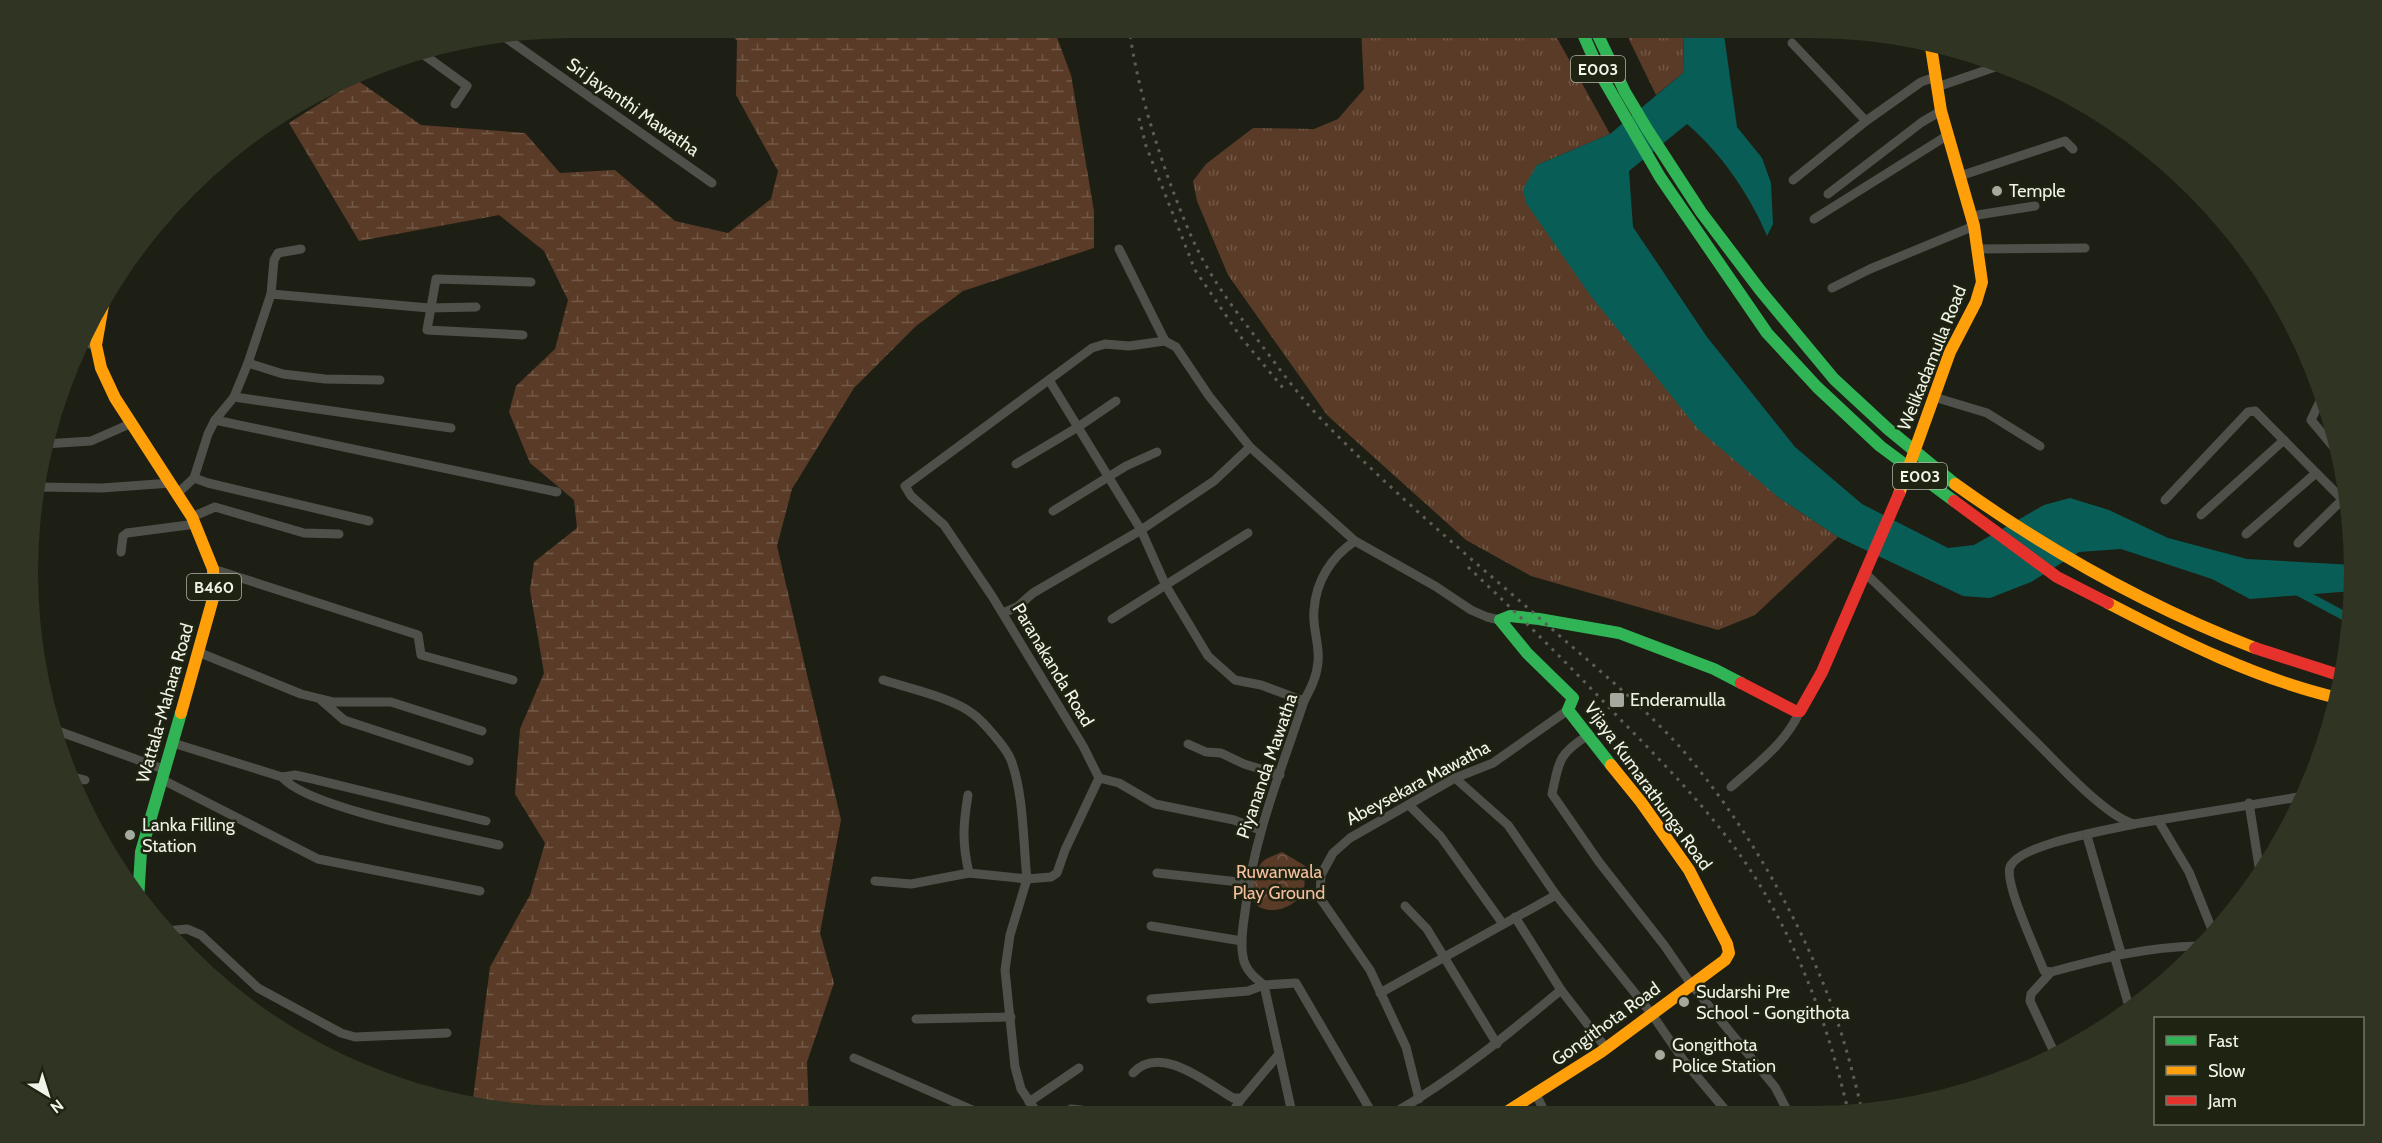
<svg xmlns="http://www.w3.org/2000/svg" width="2382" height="1143" viewBox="0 0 2382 1143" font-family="Cabin,sans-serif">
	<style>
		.grass { fill: url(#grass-tufts) }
		.wetland { fill: url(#wetland-marsh) }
		.park { fill: url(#park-crowns) }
		.water { fill: #085e57 }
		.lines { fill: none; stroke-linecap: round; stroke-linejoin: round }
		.canal { stroke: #085e57; stroke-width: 9 }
		.street { stroke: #50504b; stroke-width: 9 }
		.fast { stroke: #30b455; stroke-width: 12 }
		.slow { stroke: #ff9f0a; stroke-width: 12 }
		.jam { stroke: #e5322d; stroke-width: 12 }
		.rail { stroke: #5e5d58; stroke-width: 3; stroke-dasharray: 3 6; stroke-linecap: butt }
		.poi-dot { fill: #a6a99e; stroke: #1f2311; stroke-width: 2 }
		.labels { text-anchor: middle; stroke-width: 5; stroke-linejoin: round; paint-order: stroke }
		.shield { fill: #1f2311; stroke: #b1b5a7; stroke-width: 1.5 }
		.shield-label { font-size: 16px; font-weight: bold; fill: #f0f3e7 }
		.street-label { font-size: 18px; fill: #f0f3e7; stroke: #1f2311 }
		.poi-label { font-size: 18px; fill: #f0f3e7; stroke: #1f2311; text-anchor: start }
		.park-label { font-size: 18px; fill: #f5be9f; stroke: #1f2311 }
	</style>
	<defs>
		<pattern id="grass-tufts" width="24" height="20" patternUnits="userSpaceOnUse" patternTransform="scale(1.5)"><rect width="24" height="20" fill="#5a3b27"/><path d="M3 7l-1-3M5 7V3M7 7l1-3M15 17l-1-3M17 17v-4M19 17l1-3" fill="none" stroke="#725846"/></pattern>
		<pattern id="wetland-marsh" width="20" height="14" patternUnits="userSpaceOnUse" patternTransform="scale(1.5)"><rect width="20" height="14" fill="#5a3b27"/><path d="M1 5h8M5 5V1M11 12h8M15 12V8" fill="none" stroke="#725846"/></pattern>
		<pattern id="park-crowns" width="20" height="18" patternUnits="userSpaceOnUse" patternTransform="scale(1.5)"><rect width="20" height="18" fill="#5a3b27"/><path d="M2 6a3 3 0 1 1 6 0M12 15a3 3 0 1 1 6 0" fill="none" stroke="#725846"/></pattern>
	</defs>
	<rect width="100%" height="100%" fill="#1d1f15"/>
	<g class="grass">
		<polygon points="1361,27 1551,27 1610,134 1537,165 1778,497 1838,537 1755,615 1718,630 1531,576 1466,540 1327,415 1228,275 1197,201 1193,181 1206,164 1253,128 1314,129 1338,119 1364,89"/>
		<polygon points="1623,27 1684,27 1683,73 1656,95"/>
	</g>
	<polygon class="wetland" points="725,27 838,27 844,30 853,27 1053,27 1071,75 1094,211 1094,248 963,291 916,326 854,388 792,489 777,546 841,820 820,933 834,983 807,1062 809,1115 571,1116 472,1106 490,967 530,895 545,843 515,794 520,729 544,673 530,590 534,562 577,528 574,500 530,463 509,412 516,386 555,349 568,300 544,251 499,215 359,241 289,123 357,80 421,125 525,133 560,173 615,170 675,221 728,233 771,199 778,171 736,95 737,41"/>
	<path class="park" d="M1282,852L1307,867L1303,868C1304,875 1306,885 1303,891C1290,919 1238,917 1254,878C1263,858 1261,861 1282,852Z"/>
	<path class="water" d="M1684,27H1721L1724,35L1737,127L1762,158L1771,183L1773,224L1767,236C1750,195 1721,153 1687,124L1629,171L1633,227L1707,337L1795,447L1862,504L1948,548L1974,545L2044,505L2070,498L2109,510L2168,538L2247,559L2354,565L2353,591L2250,599L2212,579L2121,549L2079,552L2031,582L1990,598L1963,596L1838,537L1778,497L1698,429L1590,295L1526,203L1523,189L1537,165L1610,134L1683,73Z"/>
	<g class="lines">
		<polyline class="canal" points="2294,589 2350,619"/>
		<g class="street">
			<polyline points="845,27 855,31 865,27"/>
			<polyline points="506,38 712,183"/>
			<polyline points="1792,43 1866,121 1921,82 1935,77"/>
			<polyline points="420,52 467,86 455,104"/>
			<polyline points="1937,87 2004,64"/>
			<polyline points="1960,176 2065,141 2073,149"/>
			<polyline points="1793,180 1866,121"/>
			<polyline points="1828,194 1922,122 1941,111"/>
			<polyline points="1971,216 2035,206"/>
			<polyline points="1814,219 1948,135"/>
			<polyline points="1119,249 1165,341"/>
			<polyline points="1978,249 2085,248"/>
			<polyline points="1832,288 1870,269 1974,226"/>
			<polyline points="271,294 429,308 476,307"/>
			<polyline points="523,335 427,330 436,279 531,282"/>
			<polyline points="80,342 96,345"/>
			<polyline points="248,363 283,374 325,379 380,380"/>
			<polyline points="1049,380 1141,530 1166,586 1208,656 1235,680 1261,685 1304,701"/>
			<polyline points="2323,395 2311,420 2342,457"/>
			<polyline points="234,397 451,428"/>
			<polyline points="1934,397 1987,413 2040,446"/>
			<polyline points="215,420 557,492"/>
			<polyline points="44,444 91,441 132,423"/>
			<polyline points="1016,464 1078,427 1116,401"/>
			<polyline points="194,478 208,483 369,521"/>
			<polyline points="37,487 102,488 171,483"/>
			<polyline points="178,493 194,478 208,434 215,420 234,397 248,363 271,294 274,260 278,253 301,249"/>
			<polyline points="2165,500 2248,412 2255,411 2349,506"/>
			<polyline points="1053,511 1126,466 1157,452"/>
			<polyline points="2201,515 2284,440"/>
			<polyline points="192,517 215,507 304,533 339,534"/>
			<polyline points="2246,534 2316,473"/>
			<polyline points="2298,543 2342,500"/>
			<polyline points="121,552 123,536 127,533 196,524"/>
			<polyline points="213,569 418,635 421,655 513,680"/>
			<path d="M1865,573C1921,626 1975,681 2029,735C2053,758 2104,816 2134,824L2305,796"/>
			<polyline points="1003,613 1017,607 1033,593 1141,530 1214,481 1250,447"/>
			<polyline points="1112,619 1248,533"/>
			<polyline points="198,652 301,694 334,702 391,702 482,731"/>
			<path d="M883,680C908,688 953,698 973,714C983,721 1007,749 1011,760C1024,795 1023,842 1027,879L1051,877L1057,873L1065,850L1099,778L1083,746L992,596L944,525L911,496L905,486L1092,348L1105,344L1129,346L1165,341L1176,347L1209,396L1250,447L1355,541L1435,586L1471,610L1487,617L1500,620"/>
			<polyline points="321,700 344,720 469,761"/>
			<polyline points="58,731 166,770"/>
			<path d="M1587,736C1558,754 1559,762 1552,794L1599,862L1664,945L1691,984L1775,1087L1788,1112"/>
			<polyline points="173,743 282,777 295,775 313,779 486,821"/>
			<polyline points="1188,744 1206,752 1221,753 1244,764 1280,775"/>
			<polyline points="73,777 85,780"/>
			<path d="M282,777C307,808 455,835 499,845"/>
			<polyline points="1099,778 1119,783 1155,804 1234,820 1260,830"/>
			<polyline points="1455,778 1508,825 1556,895 1651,1013 1684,1061 1727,1112"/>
			<polyline points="163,780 318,859 480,891"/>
			<path d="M1731,787C1757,764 1786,743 1800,711"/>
			<path d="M968,795C963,825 962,843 969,873"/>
			<polyline points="2249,803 2260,873"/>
			<polyline points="1409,805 1441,837 1503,924"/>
			<polyline points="2158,820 2189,872 2213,932"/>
			<path d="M2134,824C2109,830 2019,844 2010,867C2004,883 2037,952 2044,971L2051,972C2103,958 2145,947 2199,946"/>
			<polyline points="2087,836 2121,953"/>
			<polyline points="1157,873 1248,883"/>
			<polyline points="875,881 911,884 969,873 1027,879 1010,935 1005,970 1015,1067 1021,1089 1038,1114"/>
			<polyline points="1405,906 1427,929 1497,1044"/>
			<polyline points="1151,926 1242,941"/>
			<polyline points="166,931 187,929 201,935 258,988 341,1033 355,1037 447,1033"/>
			<polyline points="2114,955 2130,1010"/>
			<polyline points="2051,972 2031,994 2030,1001 2055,1054"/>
			<polyline points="1561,990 1606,1048"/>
			<polyline points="1380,993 1556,895"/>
			<polyline points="1151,999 1248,991 1264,985 1296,983 1372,1113"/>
			<polyline points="916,1019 1011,1017"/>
			<polyline points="854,1058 984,1115"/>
			<path d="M1133,1073C1160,1043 1207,1083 1233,1098H1242"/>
			<polyline points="1536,1094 1545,1113"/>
			<polyline points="1419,1099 1406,1047 1370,970 1320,898 1321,875 1333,853 1350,838 1455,778 1493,763 1568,710"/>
			<polyline points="1029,1102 1079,1068"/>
			<path d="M1292,1113L1264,985C1255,978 1245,970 1243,957C1240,942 1243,926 1245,912C1253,838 1281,771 1304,701C1311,688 1317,676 1318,662C1320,645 1312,627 1314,610C1316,581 1331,557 1355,541"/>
			<path d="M1394,1113C1454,1079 1508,1034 1561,990L1515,917"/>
			<polyline points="1063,1114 1071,1109 1081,1110 1084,1114"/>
			<polyline points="1231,1114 1242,1098 1279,1054"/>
		</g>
		<g class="fast">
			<polyline points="1580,27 1601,75 1660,177 1767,333 1817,387 1880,446 1954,501"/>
			<polyline points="1594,27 1625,92 1647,129 1701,212 1760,290 1834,379 1888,429 1955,484"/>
			<polyline points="1611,765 1568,710 1573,698 1527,653 1500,620 1510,616 1539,619 1619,633 1714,669 1741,683"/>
			<polyline points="138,900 141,852 181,713"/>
		</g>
		<g class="slow">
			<polyline points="105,294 96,345 101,368 115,398 192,517 213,569 214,595 181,713"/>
			<path d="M1955,484C2050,552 2146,606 2255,648"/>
			<polyline points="1899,494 1950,352 1976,302 1982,282 1974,226 1941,111 1930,41"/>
			<path d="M2108,603C2181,641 2257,679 2338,698"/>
			<polyline points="1505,1113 1601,1052 1725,960 1729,953 1727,944 1689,870 1641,802 1611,765"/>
		</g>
		<g class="jam">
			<polyline points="1954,501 2057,577 2108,603"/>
			<polyline points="2255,648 2345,677"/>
			<polyline points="1741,683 1795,711 1800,711 1822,672 1899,494"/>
		</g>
		<g class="rail">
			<path d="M1129,27C1136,81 1152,132 1170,183C1181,212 1192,242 1208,269C1222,293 1238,314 1254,335C1276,364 1297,394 1322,420C1389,489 1463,552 1536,615C1584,658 1636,699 1680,747C1746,823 1804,925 1837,1020C1847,1050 1855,1081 1862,1111"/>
			<polyline points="1139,118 1146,146 1195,270 1240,336 1283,388"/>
			<path d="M1468,567C1520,616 1570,666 1619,718C1676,776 1734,835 1773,908C1808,971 1832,1041 1848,1111"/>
		</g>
	</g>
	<g class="poi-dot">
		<circle cx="1997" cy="191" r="6"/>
		<rect x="1609" y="692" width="16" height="16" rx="3"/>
		<circle cx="130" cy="835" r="6"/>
		<circle cx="1684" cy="1002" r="6"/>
		<circle cx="1660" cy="1055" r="6"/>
	</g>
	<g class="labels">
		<g class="shield">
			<rect x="1571" y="56" width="54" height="26" rx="4.5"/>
			<rect x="1893" y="463" width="54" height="26" rx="4.5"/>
			<rect x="187" y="574" width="54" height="26" rx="4.5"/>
		</g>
		<g class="shield-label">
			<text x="1598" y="75">E003</text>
			<text x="1920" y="482">E003</text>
			<text x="214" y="593">B460</text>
		</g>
		<g class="street-label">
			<text transform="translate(633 107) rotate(35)" y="6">Sri Jayanthi Mawatha</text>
			<text transform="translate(1932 358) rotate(-68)" y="6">Welikadamulla Road</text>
			<text transform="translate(1053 665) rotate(59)" y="6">Paranakanda Road</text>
			<text transform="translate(165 703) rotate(-74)" y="6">Wattala-Mahara Road</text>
			<text transform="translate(1267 766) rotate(-71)" y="6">Piyananda Mawatha</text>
			<text transform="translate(1418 783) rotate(-28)" y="6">Abeysekara Mawatha</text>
			<text transform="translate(1648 786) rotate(54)" y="6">Vijaya Kumarathunga Road</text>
			<text transform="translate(1606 1024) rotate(-36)" y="6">Gongithota Road</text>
		</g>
		<g class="poi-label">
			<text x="2009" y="197">Temple</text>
			<text x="1630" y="706">Enderamulla</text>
			<text x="142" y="831">Lanka Filling<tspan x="142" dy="21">Station</tspan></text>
			<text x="1696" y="998">Sudarshi Pre<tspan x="1696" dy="21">School - Gongithota</tspan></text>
			<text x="1672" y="1051">Gongithota<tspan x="1672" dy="21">Police Station</tspan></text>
		</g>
		<g class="park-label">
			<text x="1279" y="878">Ruwanwala<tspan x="1279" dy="21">Play Ground</tspan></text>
		</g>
	</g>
	<path d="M0 0H2382V1143H0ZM572 38H1810A534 534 0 0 1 2344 572V572A534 534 0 0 1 1810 1106H572A534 534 0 0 1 38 572V572A534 534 0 0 1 572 38Z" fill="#303422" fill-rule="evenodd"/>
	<rect x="2154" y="1017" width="210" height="108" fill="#1f2311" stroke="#737667" stroke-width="1.5"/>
	<rect x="2166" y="1036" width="30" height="9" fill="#30b455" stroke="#737667" stroke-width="1.5"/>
	<text x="2208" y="1047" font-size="18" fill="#f0f3e7">Fast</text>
	<rect x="2166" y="1066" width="30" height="9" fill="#ff9f0a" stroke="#737667" stroke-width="1.5"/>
	<text x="2208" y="1077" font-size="18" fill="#f0f3e7">Slow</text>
	<rect x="2166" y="1096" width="30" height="9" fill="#e5322d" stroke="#737667" stroke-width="1.5"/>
	<text x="2208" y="1107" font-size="18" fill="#f0f3e7">Jam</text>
	<g transform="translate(48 1095) rotate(142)" stroke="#1f2311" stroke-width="4.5" paint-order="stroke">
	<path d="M0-4.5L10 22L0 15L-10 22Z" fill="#f0f3e7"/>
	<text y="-9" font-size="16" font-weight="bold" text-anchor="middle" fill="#f0f3e7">N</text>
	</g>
</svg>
